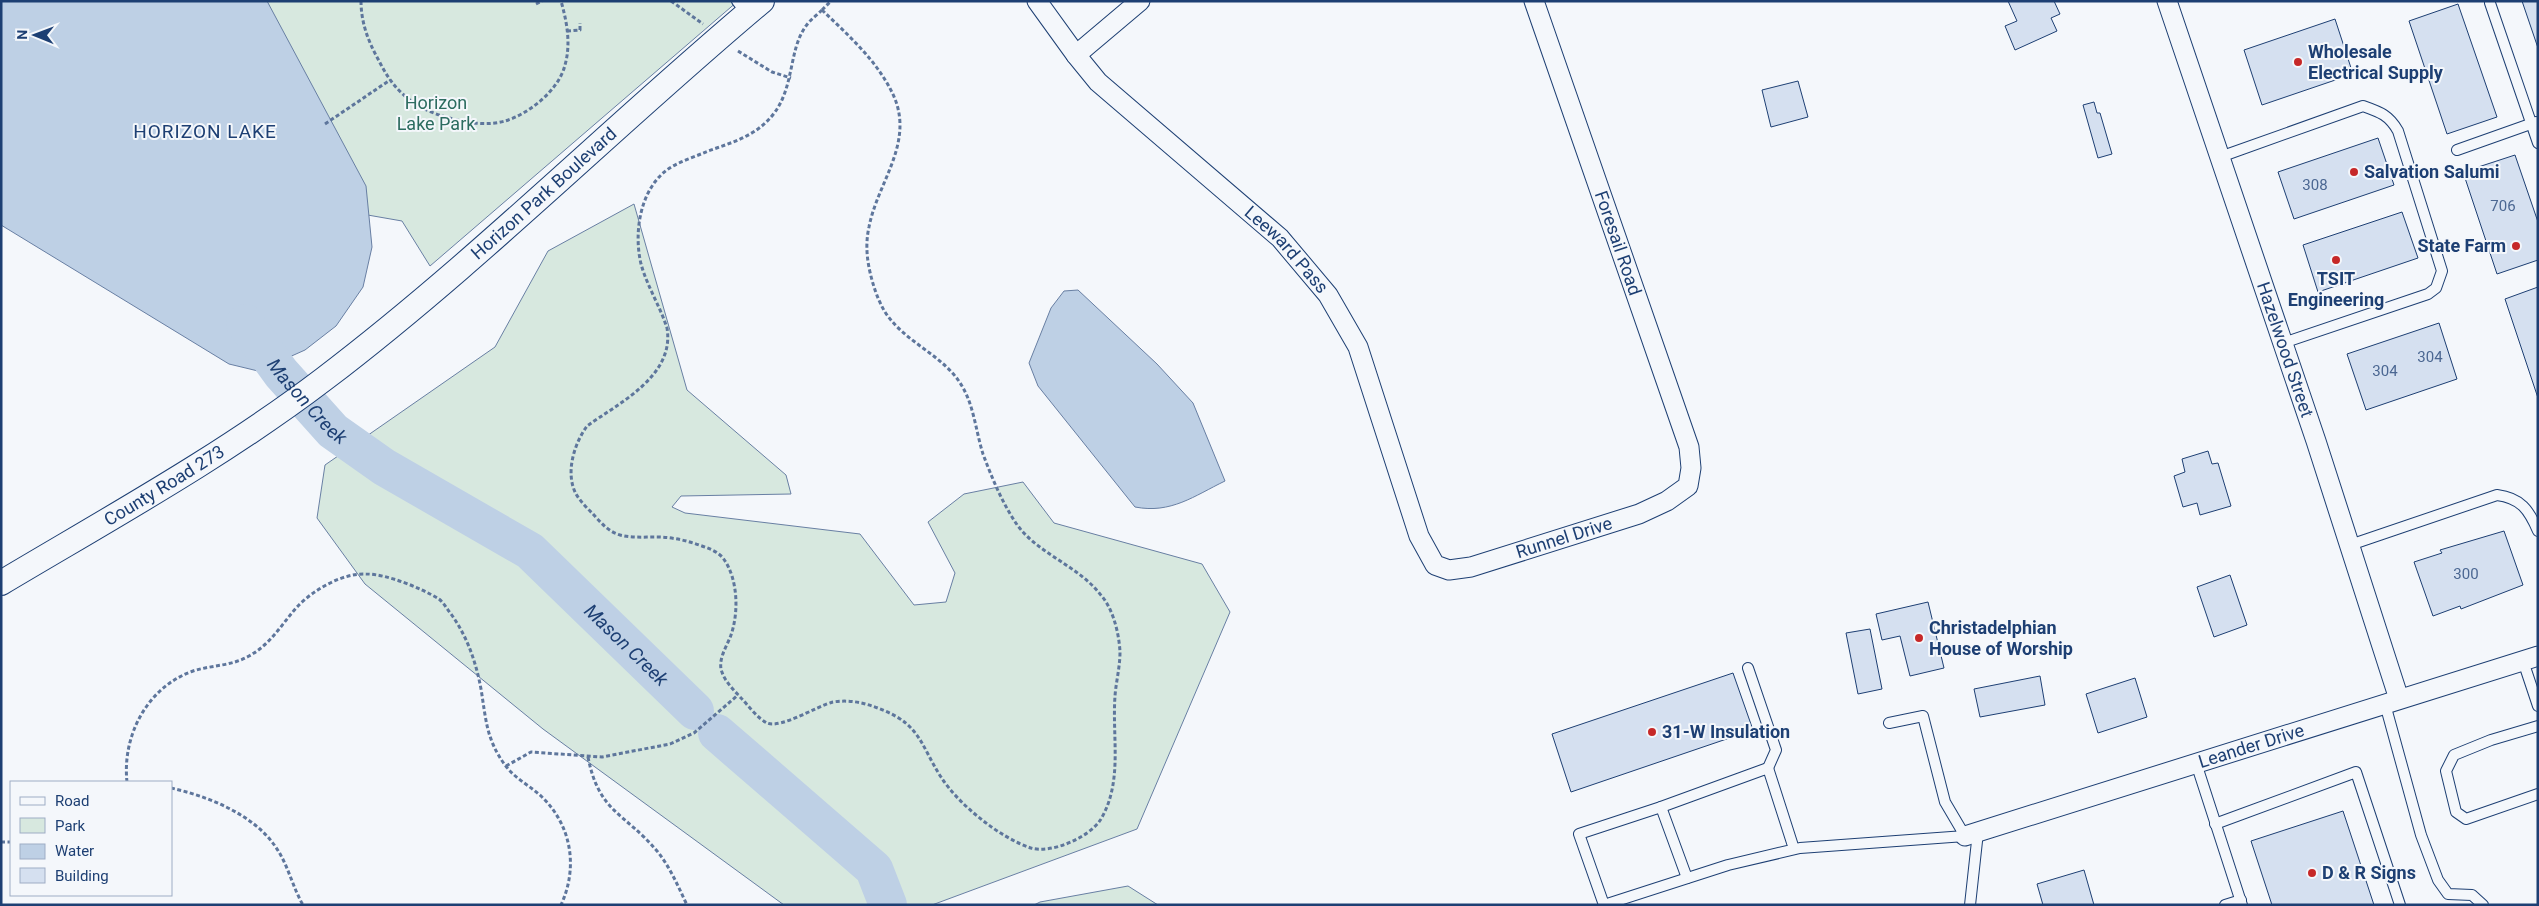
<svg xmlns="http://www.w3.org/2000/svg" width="2539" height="906" viewBox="0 0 2539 906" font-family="Roboto,sans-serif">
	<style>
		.green { fill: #d7e8df; stroke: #687fa3 }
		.water { fill: #bed0e5; stroke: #687fa3 }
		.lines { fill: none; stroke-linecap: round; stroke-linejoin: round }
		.river { stroke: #bed0e5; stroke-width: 38 }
		.building { fill: #d5e0f0; stroke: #1d3f73 }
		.service-casing { stroke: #1d3f73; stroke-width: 12 }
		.minor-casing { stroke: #1d3f73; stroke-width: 21 }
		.tertiary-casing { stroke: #1d3f73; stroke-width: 26 }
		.path { stroke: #5e769c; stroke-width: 3; stroke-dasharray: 4 2.5; stroke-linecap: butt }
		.service { stroke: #f4f7fb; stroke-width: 10 }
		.minor { stroke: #f4f7fb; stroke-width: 19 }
		.tertiary { stroke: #f4f7fb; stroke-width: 24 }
		.poi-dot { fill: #c62828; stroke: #f4f7fb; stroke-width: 2 }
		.labels { text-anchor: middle; stroke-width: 4; stroke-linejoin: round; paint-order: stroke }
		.number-label { font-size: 15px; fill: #4b6792 }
		.poi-label { font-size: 18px; font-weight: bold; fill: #1d3f73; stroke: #f4f7fb; text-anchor: start }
		.park-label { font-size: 18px; fill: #2c6c60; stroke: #f4f7fb }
		.street-label { font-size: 18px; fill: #1d3f73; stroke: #f4f7fb }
		.neighbourhood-label { font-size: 19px; letter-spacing: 1px; fill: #1d3f73; stroke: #f4f7fb }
		.water-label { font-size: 19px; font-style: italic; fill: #1d3f73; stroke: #f4f7fb }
	</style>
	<rect width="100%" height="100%" fill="#f4f7fb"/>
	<g class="green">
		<polygon points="195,1 738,1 430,266 402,221 339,210"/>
		<polygon points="634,204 687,390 786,475 791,494 681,496 672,507 685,513 860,534 914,605 946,602 955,573 928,522 964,494 1023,482 1054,523 1202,564 1230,612 1137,829 932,905 784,905 543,729 365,584 317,518 325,465 495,347 548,251"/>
		<polygon points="1128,886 1158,905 1034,905 1040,902"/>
	</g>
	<g class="water">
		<polygon points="1,1 267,1 366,186 372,247 363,287 336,326 305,350 258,371 229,364 1,225"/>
		<path d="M1078,290L1157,364L1193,403L1225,481C1194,496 1171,514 1135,507L1038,386L1029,363L1051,308L1064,291Z"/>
	</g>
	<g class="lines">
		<g class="river">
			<path id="s1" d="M245,323L281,373L333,431L384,467L530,551L695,711"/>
			<polyline points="717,733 874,869 888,905"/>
		</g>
	</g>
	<g class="building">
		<polygon points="2008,1 2054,1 2060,14 2051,18 2057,31 2015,50 2005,26 2017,21"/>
		<polygon points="2522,1 2538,1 2538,48"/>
		<polygon points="2458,4 2497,117 2447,134 2409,21"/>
		<polygon points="2335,19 2353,74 2262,105 2244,50"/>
		<polygon points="1798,81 1808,117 1771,127 1762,90"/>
		<polygon points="2094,102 2097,113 2100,113 2112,154 2098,158 2083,105"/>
		<polygon points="2378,138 2394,185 2294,219 2278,172"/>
		<polygon points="2515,155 2538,222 2538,260 2497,274 2463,172"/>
		<polygon points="2402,212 2418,258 2318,292 2303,245"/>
		<polygon points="2538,287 2538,398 2505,299"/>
		<polygon points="2439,323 2457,379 2366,410 2347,354"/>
		<polygon points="2208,451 2212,464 2218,463 2231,506 2200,515 2197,503 2183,507 2174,476 2185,472 2182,459"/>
		<polygon points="2504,531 2523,585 2461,609 2460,606 2433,616 2414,562 2442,553 2440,550"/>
		<polygon points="2230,575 2247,625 2214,637 2197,587"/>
		<polygon points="1928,602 1944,668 1910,676 1900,636 1882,640 1876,614"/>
		<polygon points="1870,629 1882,689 1858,694 1846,633"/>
		<polygon points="1733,673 1753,730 1571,792 1552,734"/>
		<polygon points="2040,676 2045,705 1980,717 1974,689"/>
		<polygon points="2135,678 2147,717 2098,733 2086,694"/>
		<polygon points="2343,811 2374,905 2272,905 2251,841"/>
		<polygon points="2084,870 2094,905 2043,905 2037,884"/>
	</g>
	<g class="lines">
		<g class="service-casing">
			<g id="service">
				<polyline points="737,1 747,14"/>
				<polyline points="2490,3 2538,143"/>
				<polyline points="2457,150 2536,122"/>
				<path d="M2220,157L2363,106C2380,112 2389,115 2398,131L2442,271L2436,288L2428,294L2283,343"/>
				<path d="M2350,545L2497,495C2521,498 2529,510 2538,531"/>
				<polyline points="2523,661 2538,706"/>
				<polyline points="1748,668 1776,750 1768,768"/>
				<polyline points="2385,704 2421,835 2438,880 2448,894 2472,895 2483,905"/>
				<polyline points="2538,726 2491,740 2454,755 2446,771 2456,812 2466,819 2538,794"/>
				<polyline points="2196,763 2242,905"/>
				<polyline points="1661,807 1687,878"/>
				<polyline points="2215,824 2356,772 2400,905"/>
				<polyline points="1794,849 1768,768 1661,807 1579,834 1604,905 1728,865 1800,848 1965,836 1945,802 1923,716 1889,723"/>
				<polyline points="1970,905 1978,832"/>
				<polyline points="2225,905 2241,900"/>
			</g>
		</g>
		<g class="minor-casing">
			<g id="minor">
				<path id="s2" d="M1037,1L1076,55L1098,82L1280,238L1328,295L1358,347L1419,536L1435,565L1449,570L1471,567L1639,514L1667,501L1688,486L1691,468L1689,447L1534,1"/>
				<path id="s3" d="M2167,1L2316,441L2399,699"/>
				<polyline points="1076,55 1140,1"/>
				<path id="s4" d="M1965,836L2538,656"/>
			</g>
		</g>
		<g class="tertiary-casing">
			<g id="tertiary">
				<path id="s5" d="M1,583C110,518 223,456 324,379C478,262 614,125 762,1"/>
			</g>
		</g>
		<g class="path">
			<path d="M361,1C361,22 368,41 378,59C385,73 393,86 405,96C417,107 436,115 453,119C469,123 488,126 505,121C529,114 559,90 565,65C571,44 567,22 561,1"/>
			<polyline points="671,1 703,24"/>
			<polyline points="536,4 542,1"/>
			<path d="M822,10C849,36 880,63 895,99C913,145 877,184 869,227C865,245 867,262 872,280C875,291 879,302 885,312C905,343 944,355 962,386C974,406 976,432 983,454C992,478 1003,505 1018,526C1039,554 1078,566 1100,594C1113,608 1119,633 1120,652C1120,667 1116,682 1115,696C1112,738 1123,781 1101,819C1090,837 1052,854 1031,848C1000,838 958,804 941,777C922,748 921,726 885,711C869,704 852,699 833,702C817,706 781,729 767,723C757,718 748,705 741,698C733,689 724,681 721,669C719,657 727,646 731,635C739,612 738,578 723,558C717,551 708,548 699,545C685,540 671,537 656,537C644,537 632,538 620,535C609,532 601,523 593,514C587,508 580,501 576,494C565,473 574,444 587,426C619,403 675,376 667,328C660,306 647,286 641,264C633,230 641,184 673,166C684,160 697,156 708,151C731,143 755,136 771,117C795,90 788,50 806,26C810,20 817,15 822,10Z"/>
			<polyline points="822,10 831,1"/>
			<polyline points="567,31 580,30 580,23"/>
			<polyline points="738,51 772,72 791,78"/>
			<polyline points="325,124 390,80"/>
			<path d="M588,757C599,813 624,812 657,851C670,867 678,886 687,905"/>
			<polyline points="506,766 531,752 602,757 670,744 694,733 738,695"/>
			<path d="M127,782C122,736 147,687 193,671C212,665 232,666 249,656C271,644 281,625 297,607C313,590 342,573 366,574C387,574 421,588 439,599C444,603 447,609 451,614C467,636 476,662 481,689C486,719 486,739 505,765C515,779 531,786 543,798C572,827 578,868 561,905"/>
			<path d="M171,788C207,796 253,814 275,846C288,864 292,886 303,905"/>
			<polyline points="1,842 11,842"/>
		</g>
		<use href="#service" class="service"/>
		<use href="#minor" class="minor"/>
		<use href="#tertiary" class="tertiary"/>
	</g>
	<g class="poi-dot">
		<circle cx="2298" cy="62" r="5"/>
		<circle cx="2354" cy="172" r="5"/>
		<circle cx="2516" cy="246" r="5"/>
		<circle cx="2336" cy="260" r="5"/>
		<circle cx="1919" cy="638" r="5"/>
		<circle cx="1652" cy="732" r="5"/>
		<circle cx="2312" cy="873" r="5"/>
	</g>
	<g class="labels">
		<g class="number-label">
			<text x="2315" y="190">308</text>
			<text x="2503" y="211">706</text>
			<text x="2430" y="362">304</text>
			<text x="2385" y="376">304</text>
			<text x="2466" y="579">300</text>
		</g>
		<g class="poi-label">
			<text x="2308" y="58">Wholesale<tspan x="2308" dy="21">Electrical Supply</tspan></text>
			<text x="2364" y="178">Salvation Salumi</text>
			<text x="2506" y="252" text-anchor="end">State Farm</text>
			<text x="2336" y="285" text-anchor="middle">TSIT<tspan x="2336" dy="21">Engineering</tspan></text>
			<text x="1929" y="634">Christadelphian<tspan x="1929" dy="21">House of Worship</tspan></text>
			<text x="1662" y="738">31-W Insulation</text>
			<text x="2322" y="879">D &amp; R Signs</text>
		</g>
		<g class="park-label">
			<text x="436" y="109">Horizon<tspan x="436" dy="21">Lake Park</tspan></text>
		</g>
		<g class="street-label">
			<text dy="6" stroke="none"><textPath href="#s5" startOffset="670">Horizon Park Boulevard</textPath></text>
			<text transform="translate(1618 243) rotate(71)" y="6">Foresail Road</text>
			<text dy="6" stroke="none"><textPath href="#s2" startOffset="354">Leeward Pass</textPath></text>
			<text dy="6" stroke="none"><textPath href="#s3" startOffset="368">Hazelwood Street</textPath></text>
			<text dy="6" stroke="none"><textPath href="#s5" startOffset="190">County Road 273</textPath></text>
			<text dy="6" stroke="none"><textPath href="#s2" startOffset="842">Runnel Drive</textPath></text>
			<text dy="6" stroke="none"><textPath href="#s4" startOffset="300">Leander Drive</textPath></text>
		</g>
		<g class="neighbourhood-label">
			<text x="205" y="138">HORIZON LAKE</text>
		</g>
		<g class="water-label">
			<text dy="7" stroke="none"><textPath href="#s1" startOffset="100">Mason Creek</textPath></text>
			<text dy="7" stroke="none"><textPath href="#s1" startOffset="505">Mason Creek</textPath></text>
		</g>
	</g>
	<rect width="2539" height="906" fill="none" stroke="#1d3f73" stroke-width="5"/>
	<rect x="10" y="781" width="162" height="115" fill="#f4f7fb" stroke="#9eadc5"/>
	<rect x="20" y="797" width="25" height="8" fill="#f4f7fb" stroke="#9eadc5"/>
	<text x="55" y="806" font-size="15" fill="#1d3f73">Road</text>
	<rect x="20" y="818" width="25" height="15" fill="#d7e8df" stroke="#9eadc5"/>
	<text x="55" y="831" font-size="15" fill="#1d3f73">Park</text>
	<rect x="20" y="844" width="25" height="15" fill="#bed0e5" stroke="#9eadc5"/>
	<text x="55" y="856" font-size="15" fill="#1d3f73">Water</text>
	<rect x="20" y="868" width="25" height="15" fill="#d5e0f0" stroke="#9eadc5"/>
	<text x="55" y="881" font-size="15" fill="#1d3f73">Building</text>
	<g transform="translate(35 35) rotate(271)" stroke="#f4f7fb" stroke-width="4" paint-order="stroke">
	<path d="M0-4L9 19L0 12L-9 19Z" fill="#1d3f73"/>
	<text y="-8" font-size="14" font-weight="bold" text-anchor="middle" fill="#1d3f73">N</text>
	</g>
</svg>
